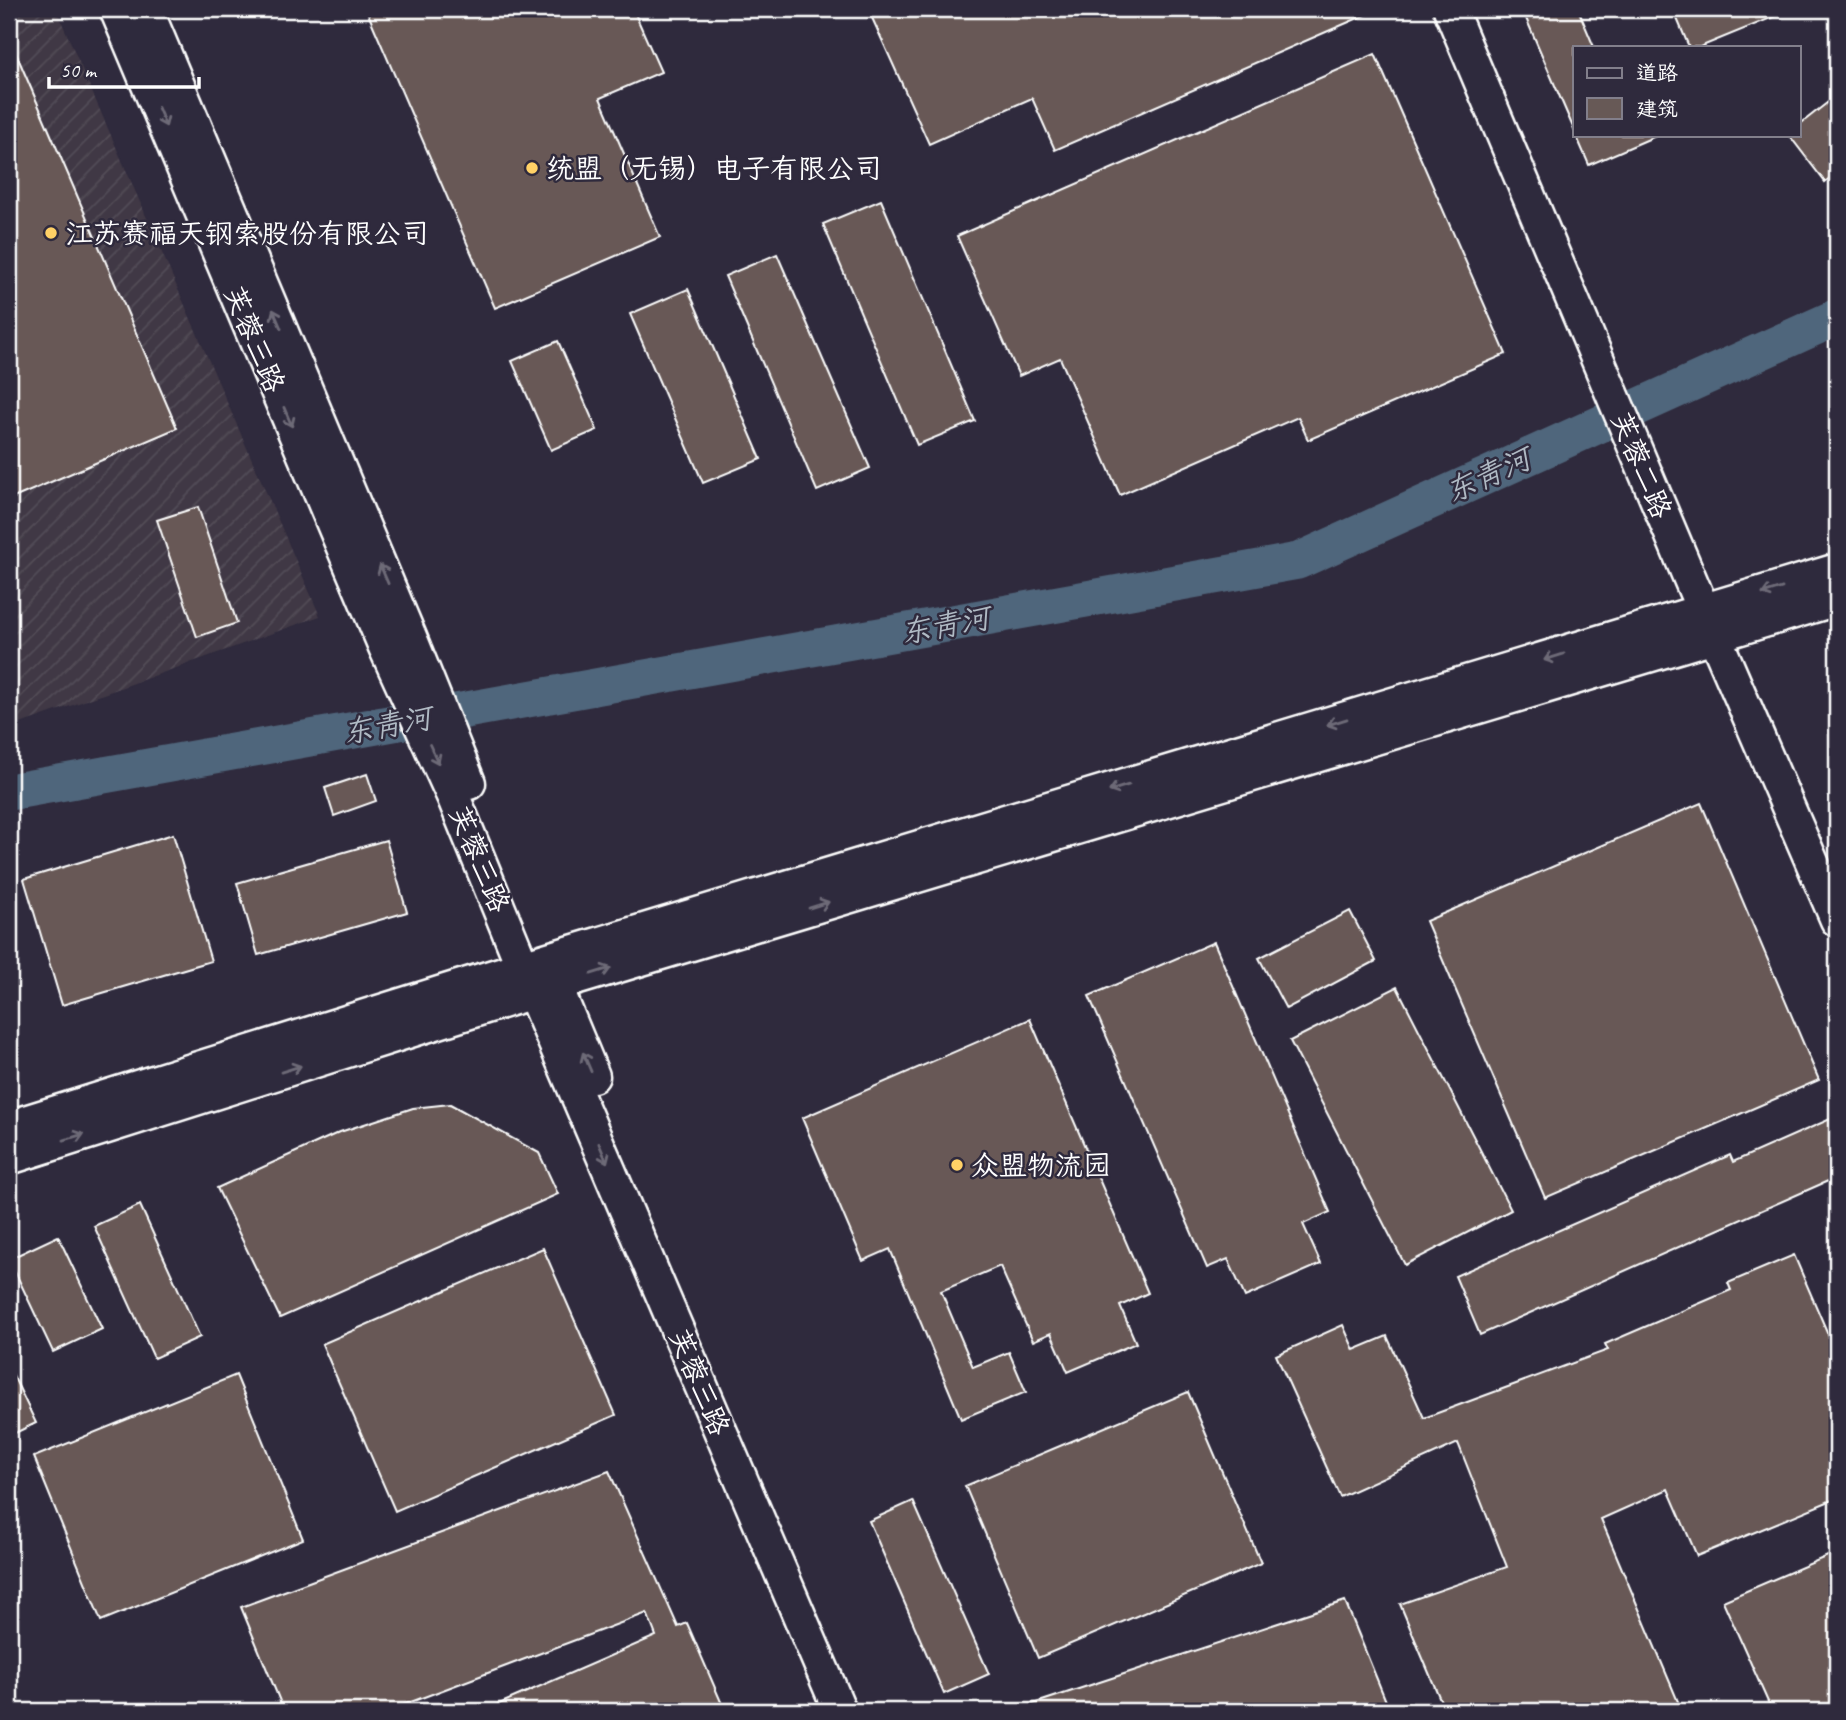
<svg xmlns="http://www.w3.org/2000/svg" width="1846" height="1720" viewBox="0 0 1846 1720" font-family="Caveat,'LXGW WenKai TC',sans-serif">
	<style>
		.industrial { fill: url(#industrial-furrows) }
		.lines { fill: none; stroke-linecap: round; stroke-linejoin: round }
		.river { stroke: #50667b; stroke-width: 37 }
		.building { fill: #675956; stroke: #fff; stroke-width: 2 }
		.secondary-casing { stroke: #fff; stroke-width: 37 }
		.secondary { stroke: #2f2a3d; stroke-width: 32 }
		.oneway { stroke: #6d6a77 }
		.poi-dot { fill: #ffd166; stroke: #2f2a3d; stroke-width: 2.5 }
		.labels { text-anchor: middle; stroke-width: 5; stroke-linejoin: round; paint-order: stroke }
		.poi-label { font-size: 28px; fill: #fff; stroke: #2f2a3d; text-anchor: start }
		.street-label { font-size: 28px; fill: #fff; stroke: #2f2a3d }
		.water-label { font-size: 30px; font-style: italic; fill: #b0bac4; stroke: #2f2a3d }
	</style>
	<defs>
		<pattern id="industrial-furrows" width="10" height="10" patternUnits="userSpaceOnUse" patternTransform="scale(1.75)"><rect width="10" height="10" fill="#403844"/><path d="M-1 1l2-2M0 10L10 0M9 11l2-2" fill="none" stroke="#534c57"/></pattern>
	</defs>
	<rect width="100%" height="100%" fill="#2f2a3d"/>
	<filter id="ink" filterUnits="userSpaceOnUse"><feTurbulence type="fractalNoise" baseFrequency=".0143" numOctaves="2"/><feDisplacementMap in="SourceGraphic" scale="14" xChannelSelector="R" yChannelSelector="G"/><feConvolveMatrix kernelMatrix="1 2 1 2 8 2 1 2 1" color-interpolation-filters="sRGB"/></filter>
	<g filter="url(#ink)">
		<polygon class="industrial" points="9,9 56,9 320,616 9,728"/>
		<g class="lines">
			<polyline class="river" points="9,792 1298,561 1837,317"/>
		</g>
		<g class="building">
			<polygon points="366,9 633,9 661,72 600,98 660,237 495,308"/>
			<polygon points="868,9 1379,9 1055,150 1032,98 929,144"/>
			<polygon points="1522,9 1578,9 1594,47 1575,47 1575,132"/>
			<polygon points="1673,9 1793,9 1700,47 1689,47"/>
			<polygon points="9,37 177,428 9,500"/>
			<polygon points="1375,54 1506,354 1308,440 1298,417 1120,495 1060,358 1019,376 957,236"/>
			<polygon points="1837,95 1837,172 1825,182 1789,135 1799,135 1799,125"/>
			<polygon points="1576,135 1658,135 1589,165"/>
			<polygon points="881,200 975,421 917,445 823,224"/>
			<polygon points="777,254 870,468 817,491 725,276"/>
			<polygon points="688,289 761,459 703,483 630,314"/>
			<polygon points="558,341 597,430 551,450 512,361"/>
			<polygon points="198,507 237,623 197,637 157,520"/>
			<polygon points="367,774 376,801 334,816 325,788"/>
			<polygon points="1701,803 1819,1080 1545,1198 1426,921"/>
			<polygon points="173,834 211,961 62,1005 24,879"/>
			<polygon points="386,840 407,912 258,955 237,883"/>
			<polygon points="1350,911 1376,961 1286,1009 1259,958"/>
			<polygon points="1214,942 1330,1212 1303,1224 1321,1264 1245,1297 1228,1259 1207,1268 1089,996"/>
			<polygon points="1397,987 1511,1210 1405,1265 1290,1041"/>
			<polygon points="1030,1019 1148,1293 1120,1306 1136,1343 1068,1372 1051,1333 1033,1341 1000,1266 941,1291 973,1367 1009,1352 1026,1392 961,1419 890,1249 863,1261 802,1118"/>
			<polygon points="450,1104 539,1153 558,1194 280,1318 217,1188 340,1132 413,1108"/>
			<polygon points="1837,1116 1837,1177 1480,1335 1455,1276 1730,1155 1733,1162"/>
			<polygon points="140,1205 200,1337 154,1358 94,1226"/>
			<polygon points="58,1236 102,1329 53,1352 9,1259"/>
			<polygon points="543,1248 616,1415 395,1511 322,1344"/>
			<polygon points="1794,1255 1837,1355 1837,1498 1697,1556 1668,1489 1601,1519 1682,1711 1445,1711 1400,1604 1507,1567 1458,1443 1340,1497 1276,1355 1343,1325 1354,1350 1387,1336 1424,1418 1608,1350 1605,1344 1731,1290 1728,1283"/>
			<polygon points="9,1367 36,1423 9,1436"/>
			<polygon points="236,1375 303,1539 101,1621 34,1457"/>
			<polygon points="1188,1392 1261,1563 1038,1658 965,1486"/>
			<polygon points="609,1471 678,1627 687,1623 725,1711 483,1711 656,1636 647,1613 387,1711 284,1711 241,1607"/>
			<polygon points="913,1501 989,1674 944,1694 869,1521"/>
			<polygon points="1837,1552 1837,1711 1772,1711 1723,1601"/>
			<polygon points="1345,1601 1390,1711 1022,1711 1021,1708"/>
		</g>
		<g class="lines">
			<g class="secondary-casing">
				<g id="secondary">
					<polyline points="116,9 385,647 453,796 533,992 840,1711"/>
					<polyline points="146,9 410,637 469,783"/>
					<polyline points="1450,9 1704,612 1837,920"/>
					<polyline points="547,965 593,1076"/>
					<polyline points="9,1127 545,960 1837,570"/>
					<polyline points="9,1158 555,985 1837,599"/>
				</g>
			</g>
			<use href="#secondary" class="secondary"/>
		</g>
		<defs><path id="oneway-shaft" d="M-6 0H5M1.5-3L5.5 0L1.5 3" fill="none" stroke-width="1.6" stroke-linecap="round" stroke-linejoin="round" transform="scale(1.75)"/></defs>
		<g class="oneway">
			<use href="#oneway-shaft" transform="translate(162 117) rotate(67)"/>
			<use href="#oneway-shaft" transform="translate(277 319) rotate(-113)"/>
			<use href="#oneway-shaft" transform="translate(288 417) rotate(67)"/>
			<use href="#oneway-shaft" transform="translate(384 574) rotate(-113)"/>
			<use href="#oneway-shaft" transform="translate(1772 591) rotate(163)"/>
			<use href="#oneway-shaft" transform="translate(1554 657) rotate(163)"/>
			<use href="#oneway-shaft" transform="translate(1337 722) rotate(163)"/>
			<use href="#oneway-shaft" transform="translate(434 754) rotate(65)"/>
			<use href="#oneway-shaft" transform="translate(1119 788) rotate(163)"/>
			<use href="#oneway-shaft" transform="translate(819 905) rotate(-17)"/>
			<use href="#oneway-shaft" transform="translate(601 971) rotate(-17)"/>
			<use href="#oneway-shaft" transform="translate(587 1062) rotate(-113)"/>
			<use href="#oneway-shaft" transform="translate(291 1069) rotate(-17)"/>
			<use href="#oneway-shaft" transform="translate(74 1137) rotate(-17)"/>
			<use href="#oneway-shaft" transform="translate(603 1153) rotate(67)"/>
		</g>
	</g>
	<g class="poi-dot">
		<circle cx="532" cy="168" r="7"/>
		<circle cx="51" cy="233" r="7"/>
		<circle cx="957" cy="1165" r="7"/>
	</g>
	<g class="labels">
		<g class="poi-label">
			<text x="546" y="178">统盟（无锡）电子有限公司</text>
			<text x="65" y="243">江苏赛福天钢索股份有限公司</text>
			<text x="971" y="1175">众盟物流园</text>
		</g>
		<g class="street-label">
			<text transform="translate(255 339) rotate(67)" y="10">芙蓉三路</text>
			<text transform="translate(1642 465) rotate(67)" y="10">芙蓉二路</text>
			<text transform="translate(480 859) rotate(67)" y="10">芙蓉三路</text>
			<text transform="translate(700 1382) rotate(67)" y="10">芙蓉三路</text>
		</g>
		<g class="water-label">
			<text transform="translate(1488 475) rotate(-24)" y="10">东青河</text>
			<text transform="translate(945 625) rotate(-10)" y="10">东青河</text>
			<text transform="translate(387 725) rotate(-10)" y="10">东青河</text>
		</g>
	</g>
	<rect width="1846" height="1720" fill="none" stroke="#2f2a3d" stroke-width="35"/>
	<rect x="18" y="18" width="1811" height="1685" fill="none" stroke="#fff" stroke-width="2.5" filter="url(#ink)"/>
	<rect x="1573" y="46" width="228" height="91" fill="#2f2a3d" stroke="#827f8b" stroke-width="2"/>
	<rect x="1587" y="68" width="35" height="10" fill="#2f2a3d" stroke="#827f8b" stroke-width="2"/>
	<text x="1636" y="80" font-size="21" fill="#ffffff">道路</text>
	<rect x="1587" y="98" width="35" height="21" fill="#675956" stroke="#827f8b" stroke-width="2"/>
	<text x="1636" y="116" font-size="21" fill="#ffffff">建筑</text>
	<path d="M49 77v10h150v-10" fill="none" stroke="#ffffff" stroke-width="3.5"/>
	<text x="60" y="77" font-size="21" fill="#ffffff" stroke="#2f2a3d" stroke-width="5" paint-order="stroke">50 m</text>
</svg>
